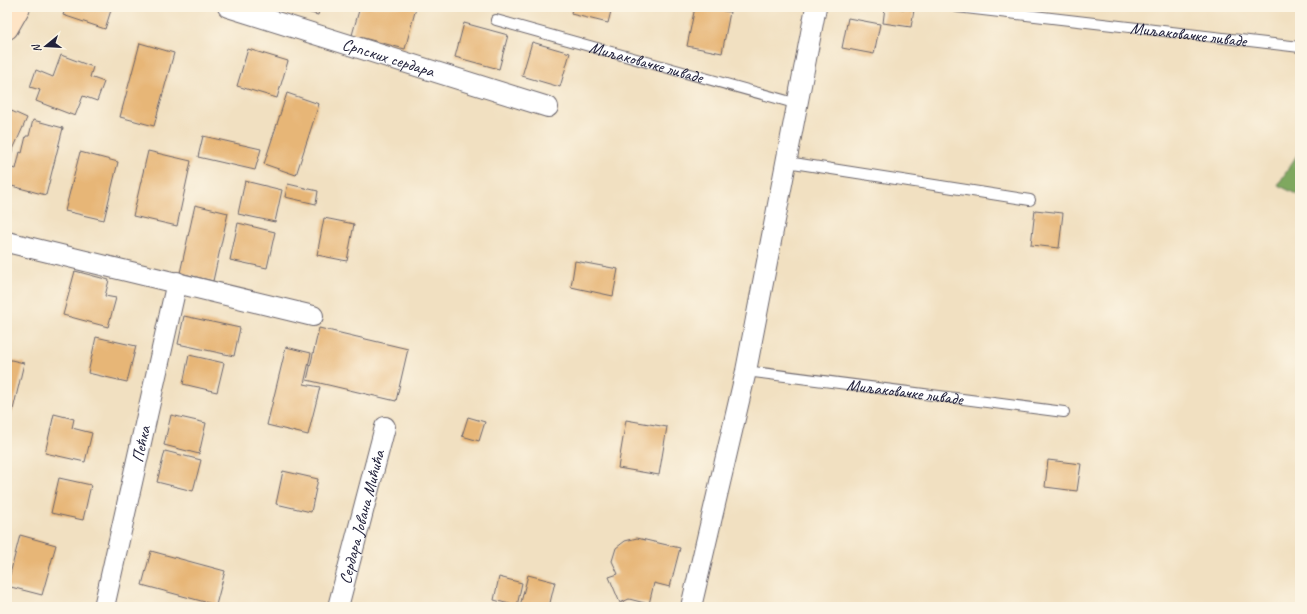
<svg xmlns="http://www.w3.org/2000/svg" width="1307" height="614" viewBox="0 0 1307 614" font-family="Caveat,sans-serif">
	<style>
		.forest { fill: #7fa85f; stroke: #50654d }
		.building { fill: #e7b677 }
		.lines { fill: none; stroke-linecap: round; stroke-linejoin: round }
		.lane-casing { stroke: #6a646a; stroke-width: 12 }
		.street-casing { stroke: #6a646a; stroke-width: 22 }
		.secondary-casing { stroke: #6a646a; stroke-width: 24 }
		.lane { stroke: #fff; stroke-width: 10 }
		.street { stroke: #fff; stroke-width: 20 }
		.secondary { stroke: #fee4c5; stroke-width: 22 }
		.labels { text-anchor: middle; stroke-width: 3.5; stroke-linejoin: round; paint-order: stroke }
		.street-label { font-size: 17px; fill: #22223b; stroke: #fcf5e5 }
	</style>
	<rect width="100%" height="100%" fill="#fcf5e5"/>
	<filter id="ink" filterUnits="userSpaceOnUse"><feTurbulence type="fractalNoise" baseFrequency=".025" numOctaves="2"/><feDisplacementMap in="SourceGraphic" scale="8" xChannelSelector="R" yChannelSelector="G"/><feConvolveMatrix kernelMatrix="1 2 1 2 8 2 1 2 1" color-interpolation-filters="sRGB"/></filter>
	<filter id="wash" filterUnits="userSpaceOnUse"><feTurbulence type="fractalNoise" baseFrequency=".012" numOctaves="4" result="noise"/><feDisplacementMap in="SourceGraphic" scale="16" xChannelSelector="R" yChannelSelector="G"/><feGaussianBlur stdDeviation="0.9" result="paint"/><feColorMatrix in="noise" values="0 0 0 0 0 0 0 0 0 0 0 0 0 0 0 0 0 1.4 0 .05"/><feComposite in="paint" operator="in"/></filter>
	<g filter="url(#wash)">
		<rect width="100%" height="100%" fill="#f1e0c1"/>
		<polygon class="forest" points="1300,150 1300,196 1278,185"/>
		<g id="blocks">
			<g class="building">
				<polygon points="66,7 112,7 105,29 63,15"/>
				<polygon points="289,7 320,7 318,15"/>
				<polygon points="360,7 412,7 416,8 405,49 352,35"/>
				<polygon points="572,7 612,7 608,23 571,14"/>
				<polygon points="695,7 703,7 730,12 722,53 687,46"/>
				<polygon points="885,7 914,10 911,27 883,23"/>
				<polygon points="848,18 880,24 874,54 842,48"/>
				<polygon points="464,23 508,35 499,69 455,57"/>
				<polygon points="532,42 570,53 560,87 522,76"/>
				<polygon points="140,43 174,53 154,126 120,117"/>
				<polygon points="248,49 288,61 277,98 237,86"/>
				<polygon points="61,55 93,67 90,77 104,82 97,101 83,96 75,116 36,101 40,90 30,87 36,70 53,77"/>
				<polygon points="287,93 319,104 296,175 264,164"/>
				<polygon points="7,109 27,118 7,163"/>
				<polygon points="33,120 63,128 46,195 8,185 12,168 16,169 20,152 22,153 26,136 29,136"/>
				<polygon points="203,136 261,149 255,170 198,157"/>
				<polygon points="148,151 191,161 177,226 133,216"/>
				<polygon points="80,152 118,162 104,220 65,211"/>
				<polygon points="245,181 282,190 275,222 238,214"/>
				<polygon points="288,184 318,191 316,204 285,197"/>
				<polygon points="195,205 228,213 213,281 180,273"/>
				<polygon points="1035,210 1063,213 1059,248 1031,245"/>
				<polygon points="324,218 354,224 347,261 317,255"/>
				<polygon points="238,223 275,232 267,268 230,260"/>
				<polygon points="575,261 618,269 613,296 571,287"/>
				<polygon points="75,271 109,280 105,296 116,298 108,327 63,315"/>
				<polygon points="184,316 240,328 234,356 178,344"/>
				<polygon points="319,328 408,349 396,401 307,380"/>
				<polygon points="96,337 136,346 127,382 88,373"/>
				<polygon points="286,347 311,353 304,384 320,387 308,435 267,425"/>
				<polygon points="189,355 224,363 217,392 183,384"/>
				<polygon points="7,359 24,363 12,414 7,413"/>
				<polygon points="54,414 74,419 72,428 92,433 85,462 45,453"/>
				<polygon points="171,415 206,423 199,454 164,445"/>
				<polygon points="468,417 485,422 479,441 462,436"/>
				<polygon points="626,420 667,427 659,475 618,468"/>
				<polygon points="165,451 201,460 193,491 157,482"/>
				<polygon points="1048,460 1081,464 1077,491 1045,487"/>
				<polygon points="283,471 318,479 311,512 276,504"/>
				<polygon points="59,478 91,485 83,520 51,513"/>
				<polygon points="20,535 56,545 42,595 7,586"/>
				<polygon points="637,538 680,548 670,587 654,583 649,604 629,599 620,603 609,577 618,574 612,561 616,548 625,541"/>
				<polygon points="151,551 225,571 216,605 142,585"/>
				<polygon points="528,575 555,582 549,607 520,606"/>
				<polygon points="499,577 522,583 517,606 494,600"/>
			</g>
		</g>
	</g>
	<g filter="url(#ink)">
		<use href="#blocks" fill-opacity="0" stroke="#6a646a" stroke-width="1"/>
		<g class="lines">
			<g class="lane-casing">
				<g id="lane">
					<path id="s1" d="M957,7L1300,47"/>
					<path id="s2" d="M496,20L798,104"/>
					<polyline points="787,162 1030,200"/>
					<path id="s3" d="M746,371L1064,412"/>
				</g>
			</g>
			<g class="street-casing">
				<g id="street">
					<path id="s4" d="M228,7L548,107"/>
					<polyline points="7,242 313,316"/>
					<path id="s5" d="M104,607L177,282"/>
					<path id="s6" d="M338,607L385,427"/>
					<polyline points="691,607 746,371 816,7"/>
				</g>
			</g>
			<g class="secondary-casing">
				<polyline id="secondary" points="7,28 19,7"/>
			</g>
			<use href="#lane" class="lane"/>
			<use href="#street" class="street"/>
			<use href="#secondary" class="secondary"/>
		</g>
	</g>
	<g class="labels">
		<g class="street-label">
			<text dy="6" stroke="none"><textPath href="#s1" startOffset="233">Миљаковачке ливаде</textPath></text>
			<text dy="6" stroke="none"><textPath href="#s4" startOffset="168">Српских сердара</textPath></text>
			<text dy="6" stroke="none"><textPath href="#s2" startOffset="156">Миљаковачке ливаде</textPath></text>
			<text dy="6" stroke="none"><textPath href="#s3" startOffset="160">Миљаковачке ливаде</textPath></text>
			<text dy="6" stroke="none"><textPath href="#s5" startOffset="167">Пећка</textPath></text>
			<text dy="6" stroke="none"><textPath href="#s6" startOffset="93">Сердара Јована Мићића</textPath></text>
		</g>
	</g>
	<rect width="1307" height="614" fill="none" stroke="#fcf5e5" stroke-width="24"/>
	<g transform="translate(46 46) rotate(252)" stroke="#fcf5e5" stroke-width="3" paint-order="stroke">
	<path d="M0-3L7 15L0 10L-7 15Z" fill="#22223b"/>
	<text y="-6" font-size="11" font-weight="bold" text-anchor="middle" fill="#22223b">N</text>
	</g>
</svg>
